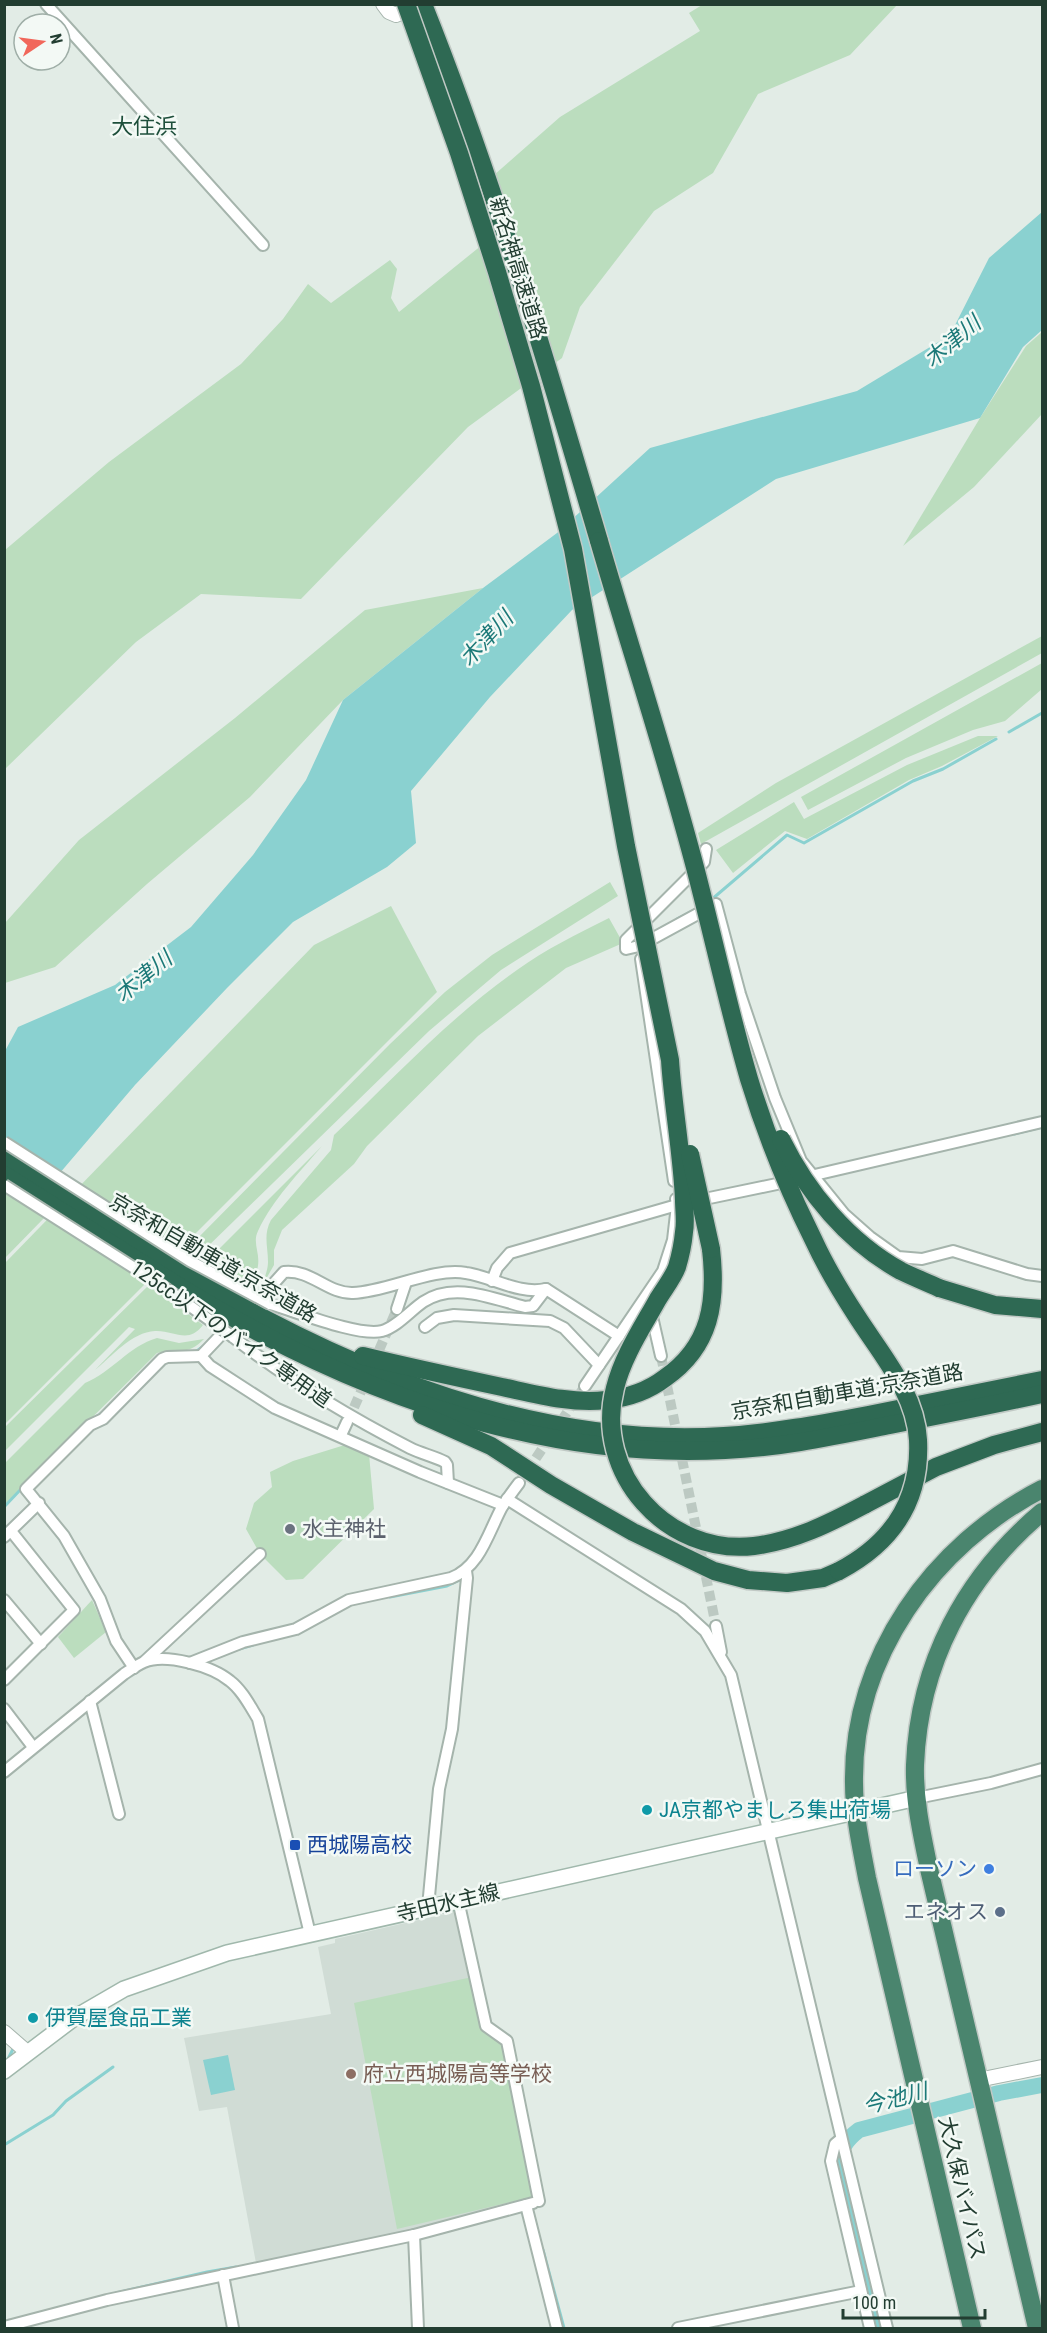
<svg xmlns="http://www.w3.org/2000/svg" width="1047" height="2333" viewBox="0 0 1047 2333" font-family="'Roboto Condensed','Noto Sans JP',sans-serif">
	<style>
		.built { fill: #d0dcd5 }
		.green { fill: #bbddbe }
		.water { fill: #8ad1d0 }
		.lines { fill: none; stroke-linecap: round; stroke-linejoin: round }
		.stream { stroke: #8ad1d0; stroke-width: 3 }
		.river { stroke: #8ad1d0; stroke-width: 16 }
		.minor-tunnel { stroke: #bcc9c2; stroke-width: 10; stroke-dasharray: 10 5; stroke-linecap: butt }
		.minor-casing { stroke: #a5b4ac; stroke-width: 14 }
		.tertiary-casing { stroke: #a5b4ac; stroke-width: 16 }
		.secondary-casing { stroke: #a0b8ac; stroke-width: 18 }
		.trunk-casing { stroke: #c1c9c5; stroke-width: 21 }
		.motorway-casing { stroke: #c1c9c5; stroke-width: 21 }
		.minor { stroke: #fff; stroke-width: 10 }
		.tertiary { stroke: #fff; stroke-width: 14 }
		.secondary { stroke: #fff; stroke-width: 15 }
		.trunk { stroke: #4a856e; stroke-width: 18 }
		.motorway { stroke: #2e6953; stroke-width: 18 }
		.minor-bridge-casing { stroke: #a5b4ac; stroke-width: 14; stroke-linecap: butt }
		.motorway-bridge-casing { stroke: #c1c9c5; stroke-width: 21; stroke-linecap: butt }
		.minor-bridge { stroke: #fff; stroke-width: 10 }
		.motorway-bridge { stroke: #2e6953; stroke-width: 18 }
		.worship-dot { fill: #6b7280; stroke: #f3f9f5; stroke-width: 2 }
		.culture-dot { fill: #0f9aa8; stroke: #f3f9f5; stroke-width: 2 }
		.transit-dot { fill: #1a4fb4; stroke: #f3f9f5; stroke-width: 2 }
		.shop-dot { fill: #3f7fe0; stroke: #f3f9f5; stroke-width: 2 }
		.service-dot { fill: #5c6f8a; stroke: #f3f9f5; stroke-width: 2 }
		.education-dot { fill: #8d6e63; stroke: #f3f9f5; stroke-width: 2 }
		.labels { text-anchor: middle; stroke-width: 5; stroke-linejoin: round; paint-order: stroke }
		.street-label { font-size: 21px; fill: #223d31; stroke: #f3f9f5 }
		.worship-label { font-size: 21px; fill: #5b616d; stroke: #f3f9f5; text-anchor: start }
		.culture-label { font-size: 21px; fill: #0d838f; stroke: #f3f9f5; text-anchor: start }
		.transit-label { font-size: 21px; fill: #164399; stroke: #f3f9f5; text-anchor: start }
		.shop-label { font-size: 21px; fill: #366cbe; stroke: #f3f9f5; text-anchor: end }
		.service-label { font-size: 21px; fill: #4e5e75; stroke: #f3f9f5; text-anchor: end }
		.education-label { font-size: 21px; fill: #785e54; stroke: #f3f9f5; text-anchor: start }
		.neighbourhood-label { font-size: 22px; fill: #1e4f3b; stroke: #f3f9f5 }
		.water-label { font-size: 22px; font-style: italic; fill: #1c7978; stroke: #f3f9f5 }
	</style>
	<rect width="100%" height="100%" fill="#e2ece6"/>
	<polygon class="built" points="458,1911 536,2199 380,2238 357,2240 256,2263 227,2107 199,2111 184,2038 331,2014 318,1947 335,1943 335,1939"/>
	<g class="green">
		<polygon points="702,5 897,5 850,55 758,94 713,173 654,211 580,307 562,358 468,427 301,599 201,594 136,642 5,769 5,550 109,462 241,364 283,319 308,284 331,303 390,260 397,269 391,298 399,312 508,224 478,189 560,117 700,31 689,13"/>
		<polygon points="1042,332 1042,414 974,487 903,546 980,418 1026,346"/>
		<polygon points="483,588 343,700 250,797 147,884 55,967 5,983 5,923 79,840 235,718 365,610"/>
		<polygon points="1042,636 1042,653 701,844 698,833 776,783"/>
		<polygon points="1042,663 1042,689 1005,721 973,730 906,758 808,810 801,797"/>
		<polygon points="978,736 998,736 942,766 909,780 807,839 785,831 733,873 716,850 794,802 804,819 907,765"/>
		<polygon points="610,882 618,896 501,970 429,1031 200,1254 189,1247 390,1044 445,992 492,955"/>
		<polygon points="391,906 437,992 5,1424 5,1263 314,945"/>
		<path d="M609,918L623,943L566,968L478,1036L367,1146L354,1164L282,1230L274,1250V1265L262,1286C264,1279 268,1270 268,1262C268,1246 263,1235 271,1220L331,1150L334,1135C393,1079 450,1017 517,970C546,949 577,934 609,918Z"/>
		<path d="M322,1146C299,1173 273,1199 258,1231C250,1247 268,1259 250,1284L209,1259Z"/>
		<polygon points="5,1194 46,1216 5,1258"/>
		<path d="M149,1285L203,1325C188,1345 174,1330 155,1331C132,1332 111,1357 95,1370L135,1329L129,1327L5,1451V1427Z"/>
		<path d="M157,1338L179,1343L204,1339C187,1357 177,1348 157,1353L5,1504V1463L85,1383C112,1372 129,1346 157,1338Z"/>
		<polygon points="348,1444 369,1454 374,1509 303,1579 286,1580 260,1554 246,1529 254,1503 272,1487 270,1472 293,1461"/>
		<polygon points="92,1600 106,1632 74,1658 58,1637"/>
		<polygon points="472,1977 482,2027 504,2042 536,2196 397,2229 354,2003"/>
	</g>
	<g class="water">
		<polygon points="1042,212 1042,330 1023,347 980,418 776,479 572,610 490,697 411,791 416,843 387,867 293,922 227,988 135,1085 30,1208 5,1192 5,1051 18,1027 115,985 191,927 253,855 306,780 343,700 483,588 557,533 650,448 857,391 950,335 989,258"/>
		<polygon points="228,2055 235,2090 211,2095 203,2060"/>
	</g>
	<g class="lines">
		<g class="stream">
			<polyline points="1009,732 1042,713"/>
			<polyline points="711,900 787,835 804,843 913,781 943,769 996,739"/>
			<polyline points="677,919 698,908"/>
			<polyline points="1014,1134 1042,1127"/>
			<polyline points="194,1353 205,1345"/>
			<polyline points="93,1419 105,1411"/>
			<polyline points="4,1507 22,1488"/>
			<polyline points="390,1597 447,1586 464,1578"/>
			<polyline points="239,1649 253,1645"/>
			<polyline points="8,2059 13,2049"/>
			<polyline points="4,2145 53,2115 66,2101 113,2067"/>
			<polyline points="543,2250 564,2328"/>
			<polyline points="116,2293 207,2272 236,2267"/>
		</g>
		<path class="river" d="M878,2328L839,2168C837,2152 847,2139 859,2130L999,2093L1042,2085"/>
		<g class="minor-tunnel">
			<polyline points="661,1356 716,1626"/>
			<polyline points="373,1364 397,1309"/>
			<polyline points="348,1421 367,1378"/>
			<polyline points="519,1483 585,1386"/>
		</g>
		<g class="minor-casing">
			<g id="minor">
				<polyline points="46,4 263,245"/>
				<polyline points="706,849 704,862 626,940 626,949 639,946 716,904 740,994 775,1098 801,1161 844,1214 870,1237 898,1257 922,1259 953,1251 1027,1274 1042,1276"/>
				<polyline points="641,959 674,1181"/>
				<polyline points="806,1177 1042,1122"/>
				<polyline points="695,1201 791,1181"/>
				<polyline points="492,1281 497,1268 510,1253 677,1205 676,1199"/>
				<path d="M266,1292L284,1272C311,1269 328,1294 353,1293C387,1292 433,1267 466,1273C493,1277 519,1295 546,1289L619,1336"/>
				<path d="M270,1304C295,1311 359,1337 382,1331C397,1327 410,1311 423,1302C454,1281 493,1299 525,1307L533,1306L546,1289"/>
				<polyline points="397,1309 406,1282"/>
				<polyline points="651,1312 661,1356"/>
				<polyline points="425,1327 437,1318 454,1315 550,1321 564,1328 599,1365"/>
				<polyline points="219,1337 201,1356 210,1366 275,1408 420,1472 503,1505"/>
				<path d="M233,1337C288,1380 348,1416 410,1448C422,1454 434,1456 445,1462L447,1465L448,1483"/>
				<polyline points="585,1386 663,1271 673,1240 677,1205 679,1204"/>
				<polyline points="341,1435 347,1422"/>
				<polyline points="507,1499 681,1609 705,1631 731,1675 887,2328"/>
				<polyline points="4,1537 39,1503"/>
				<polyline points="4,1600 41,1644"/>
				<polyline points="716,1626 721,1652"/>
				<polyline points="145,1661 260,1554"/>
				<path d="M190,1663L243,1642L296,1629L349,1600L451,1578C480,1567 488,1533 502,1507C507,1499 513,1491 519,1483"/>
				<polyline points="134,1668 116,1641 100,1599 64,1536 26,1489 90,1425 103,1419 162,1359 167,1357 201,1356"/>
				<polyline points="4,1680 74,1610 11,1531"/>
				<polyline points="90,1701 119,1814"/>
				<polyline points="4,1709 33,1747"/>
				<path d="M4,1772L124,1674C130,1670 137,1665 144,1662C166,1653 212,1666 230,1681C242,1690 250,1706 258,1719L310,1934"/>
				<polyline points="917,1798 991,1783 1042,1769"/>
				<polyline points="458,1900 486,2026 507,2041 539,2201"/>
				<polyline points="428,1907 439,1789 452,1729 467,1578 466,1571"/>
				<polyline points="841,2139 835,2144 831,2161 870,2328"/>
				<polyline points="526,2205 557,2328"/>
				<polyline points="414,2235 418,2328"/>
				<polyline points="223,2275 233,2328"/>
				<polyline points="4,2327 107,2300 414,2235 533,2203"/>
				<polyline points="678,2328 861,2291"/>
			</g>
		</g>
		<g class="tertiary-casing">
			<g id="tertiary">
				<polyline points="383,4 389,12 396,15 414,7"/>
				<polyline points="4,2032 27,2052"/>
				<polyline points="978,2080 1042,2067"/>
			</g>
		</g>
		<g class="secondary-casing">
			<polyline id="secondary" points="4,2071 74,2018 124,1989 227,1953 917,1798"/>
		</g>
		<g class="trunk-casing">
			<g id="trunk">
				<path d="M972,2328L867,1878C861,1846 854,1815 854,1783C852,1657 933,1545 1042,1489"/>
				<path d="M1037,2328L929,1869C922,1835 914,1800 915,1765C919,1663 965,1577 1042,1512"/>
			</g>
		</g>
		<g class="motorway-casing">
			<g id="motorway">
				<path d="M423,4C493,179 546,361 599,541"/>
				<path d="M4,1159C53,1189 102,1220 151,1251C188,1274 226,1299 265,1319C406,1393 564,1446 724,1436C772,1433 820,1424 868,1415C926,1403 984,1392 1042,1380"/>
				<path d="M4,1175C89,1228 172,1286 260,1333C402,1408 563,1459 725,1450C780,1448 835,1436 890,1425C941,1415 992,1405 1042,1394"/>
				<polyline points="939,1288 995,1305 1042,1309"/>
				<path d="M363,1356C409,1367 455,1377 502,1387C535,1394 571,1404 606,1400C627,1398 648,1391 665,1378C711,1346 717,1302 711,1249"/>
				<polyline points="422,1415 491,1446 551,1485 633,1532 714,1571 748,1580 787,1583 823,1578 839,1571"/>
				<polyline points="864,1505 936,1467 994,1445 1042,1432"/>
			</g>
		</g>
		<use href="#minor" class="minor"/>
		<use href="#tertiary" class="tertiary"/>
		<use href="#secondary" class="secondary"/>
		<use href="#trunk" class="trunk"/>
		<use href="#motorway" class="motorway"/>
		<g class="minor-bridge-casing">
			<g id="minor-bridge">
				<polyline points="4,1142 190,1261 270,1304"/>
				<polyline points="4,1185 161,1285 233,1337"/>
			</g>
		</g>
		<g class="motorway-bridge-casing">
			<g id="motorway-bridge">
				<path d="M406,4L459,153L497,272L531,386L573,549L626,846L670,1060C673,1107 682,1153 684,1200C684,1210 686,1222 684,1232C683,1243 680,1257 677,1267C673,1278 664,1289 658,1299C642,1328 623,1356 615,1388C593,1473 667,1556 754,1546C794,1541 828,1524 864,1505"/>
				<path d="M599,541C631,651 667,760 696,871C714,940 729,1010 749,1079C766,1135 788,1189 814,1241C826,1267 841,1292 856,1315C880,1353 916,1393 918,1440C921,1501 892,1543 839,1571"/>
				<path d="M781,1139C807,1192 848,1242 901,1271C913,1277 926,1282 939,1288"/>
				<polyline points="690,1154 711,1249"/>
			</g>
		</g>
		<use href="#minor-bridge" class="minor-bridge"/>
		<use href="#motorway-bridge" class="motorway-bridge"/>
	</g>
	<circle class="worship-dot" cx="290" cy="1529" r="6"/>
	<g class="culture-dot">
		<circle cx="647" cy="1810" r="6"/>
		<circle cx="33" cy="2018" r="6"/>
	</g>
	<rect class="transit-dot" x="289" y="1839" width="12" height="12" rx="3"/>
	<circle class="shop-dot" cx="989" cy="1869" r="6"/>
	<circle class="service-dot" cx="1000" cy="1912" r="6"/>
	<circle class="education-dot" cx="351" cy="2074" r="6"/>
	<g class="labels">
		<g class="street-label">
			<text transform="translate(518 268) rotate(73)" y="7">新名神高速道路</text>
			<text transform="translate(213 1258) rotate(30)" y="7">京奈和自動車道;京奈道路</text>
			<text transform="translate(231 1334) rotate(35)" y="7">125cc以下のバイク専用道</text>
			<text transform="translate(847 1392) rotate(-10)" y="7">京奈和自動車道;京奈道路</text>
			<text transform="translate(448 1903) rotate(-13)" y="7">寺田水主線</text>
			<text transform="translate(962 2188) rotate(77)" y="7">大久保バイパス</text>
		</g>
		<g class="worship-label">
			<text x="302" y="1536">水主神社</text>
		</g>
		<g class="culture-label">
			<text x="659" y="1817">JA京都やましろ集出荷場</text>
			<text x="45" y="2025">伊賀屋食品工業</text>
		</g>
		<g class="transit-label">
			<text x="307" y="1852">西城陽高校</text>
		</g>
		<g class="shop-label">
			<text x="977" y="1876">ローソン</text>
		</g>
		<g class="service-label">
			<text x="988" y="1919">エネオス</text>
		</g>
		<g class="education-label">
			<text x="363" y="2081">府立西城陽高等学校</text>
		</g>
		<g class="neighbourhood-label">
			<text x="144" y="134">大住浜</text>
		</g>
		<g class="water-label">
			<text transform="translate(952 341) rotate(-40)" y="8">木津川</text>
			<text transform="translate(486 638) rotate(-47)" y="8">木津川</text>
			<text transform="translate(143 976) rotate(-39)" y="8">木津川</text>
			<text transform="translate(895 2098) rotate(-14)" y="8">今池川</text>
		</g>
	</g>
	<rect width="1047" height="2333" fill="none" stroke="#223d31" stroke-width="12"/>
	<g transform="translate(42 42) rotate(77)"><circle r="28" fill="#f3f9f5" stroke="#9faea7" stroke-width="1.5"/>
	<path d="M0-4.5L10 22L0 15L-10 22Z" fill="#f1675b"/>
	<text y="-9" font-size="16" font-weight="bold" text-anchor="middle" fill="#223d31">N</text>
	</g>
	<path d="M843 2309v9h142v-9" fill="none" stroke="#223d31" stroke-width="3"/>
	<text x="852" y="2309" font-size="18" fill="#223d31" stroke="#f3f9f5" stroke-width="4.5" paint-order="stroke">100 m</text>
</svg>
